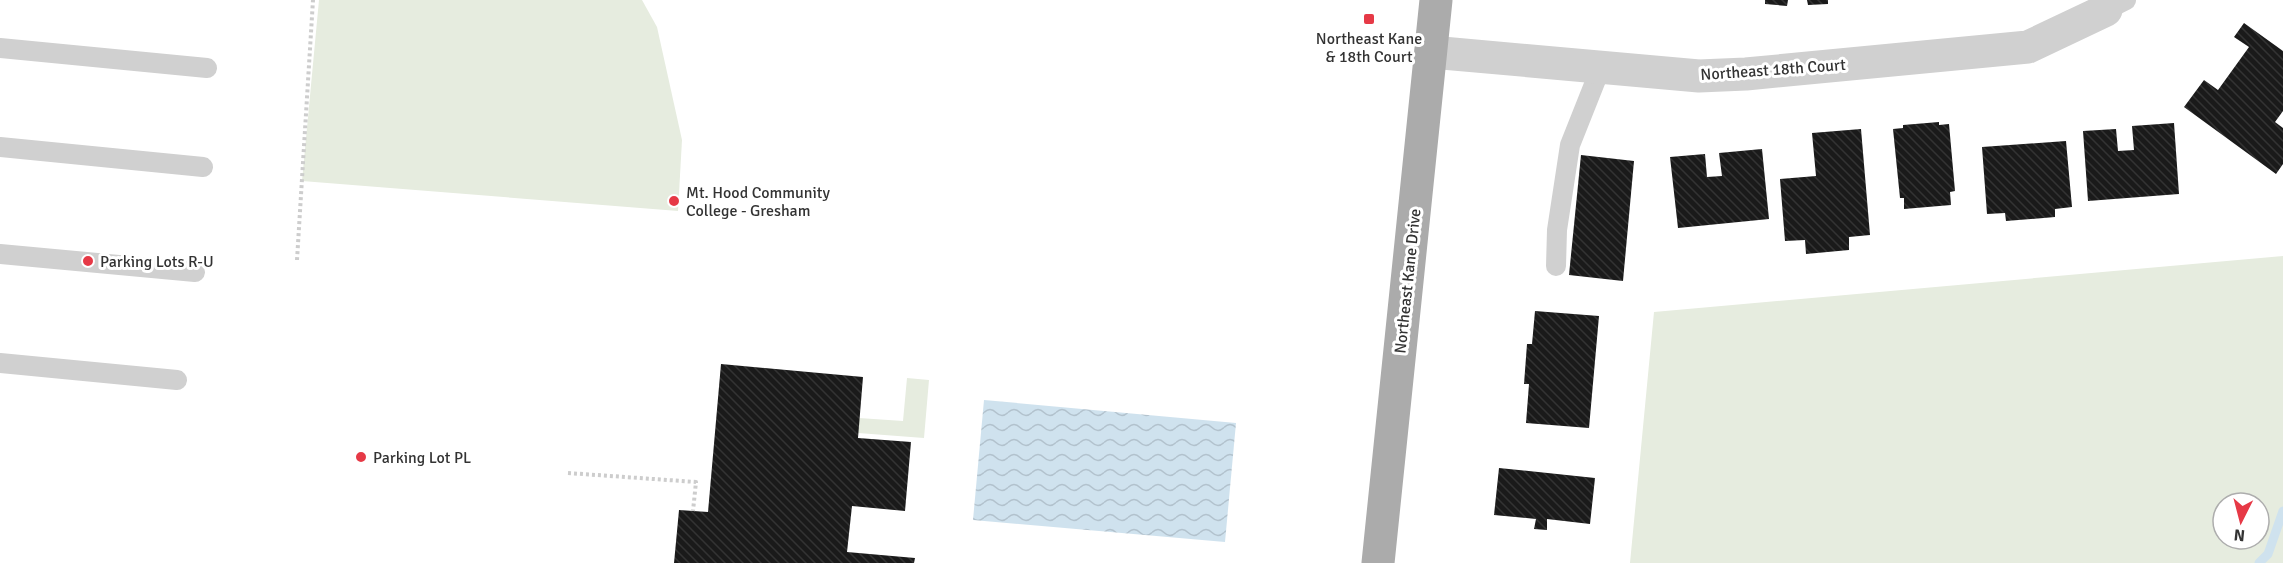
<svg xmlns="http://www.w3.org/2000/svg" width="2283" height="563" viewBox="0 0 2283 563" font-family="Signika,sans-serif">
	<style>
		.grass { fill: #e6ecdf; fill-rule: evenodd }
		.water { fill: url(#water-waves) }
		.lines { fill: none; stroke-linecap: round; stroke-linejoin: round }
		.stream { stroke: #cfe2ee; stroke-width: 9 }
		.building { fill: url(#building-back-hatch) }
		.path { stroke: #cdcdcd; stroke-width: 4; stroke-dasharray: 3 3; stroke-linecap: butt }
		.service { stroke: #d0d0d0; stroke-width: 20 }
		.minor { stroke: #d0d0d0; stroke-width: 33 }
		.primary { stroke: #ababab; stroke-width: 33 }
		.poi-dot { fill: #e63946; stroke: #fff; stroke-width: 2 }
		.labels { text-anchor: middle; stroke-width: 6; stroke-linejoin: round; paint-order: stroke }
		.poi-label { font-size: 16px; fill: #333; stroke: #fff; text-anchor: start }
		.street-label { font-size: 16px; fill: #333; stroke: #fff }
	</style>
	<defs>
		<pattern id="water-waves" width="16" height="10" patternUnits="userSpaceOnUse" patternTransform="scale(1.5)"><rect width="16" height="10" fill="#cfe2ee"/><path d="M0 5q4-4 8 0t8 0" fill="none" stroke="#b2c2cd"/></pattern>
		<pattern id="building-back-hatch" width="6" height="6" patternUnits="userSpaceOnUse" patternTransform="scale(1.5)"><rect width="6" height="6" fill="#1a1a1a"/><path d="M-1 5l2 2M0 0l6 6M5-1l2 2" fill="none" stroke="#333"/></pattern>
	</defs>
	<rect width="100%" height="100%" fill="#fff"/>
	<g class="grass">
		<polygon points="319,0 642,0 657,27 682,140 678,211 302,181"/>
		<path d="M2283,256V563H1630L1654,312ZM2223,503H2259V539H2223Z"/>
		<polygon points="907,378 929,380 924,438 858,433 859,418 903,421"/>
	</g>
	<polygon class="water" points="984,400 1236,423 1225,542 973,520"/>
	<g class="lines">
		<polyline class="stream" points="2259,563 2268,554 2283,511"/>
	</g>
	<g class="building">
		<polygon points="1765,0 1788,0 1787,6 1765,4"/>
		<polygon points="1807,0 1828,0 1828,4 1808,5"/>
		<polygon points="2244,23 2283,51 2283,111 2275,122 2283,128 2283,164 2276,174 2184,107 2204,80 2218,90 2249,47 2234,37"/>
		<polygon points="1939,122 1939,125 1949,124 1955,191 1950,192 1951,205 1904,209 1904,198 1900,198 1893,129 1903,128 1903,125"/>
		<polygon points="2174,123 2179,194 2088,201 2083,131 2116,129 2118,151 2134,150 2132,126"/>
		<polygon points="1861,129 1870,235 1849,237 1849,250 1806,254 1805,240 1785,241 1780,179 1816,176 1812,133"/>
		<polygon points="2066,141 2072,207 2055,209 2055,217 2006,221 2005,213 1987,214 1982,147"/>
		<polygon points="1762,149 1769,219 1678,228 1670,157 1705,154 1707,177 1722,176 1719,153"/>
		<polygon points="1581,155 1634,161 1623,281 1569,275"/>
		<polygon points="1535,311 1599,316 1589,428 1526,423 1529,384 1524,384 1527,344 1532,344"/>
		<polygon points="721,364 863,377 858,438 911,442 905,511 852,506 847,552 915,558 914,563 674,563 679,510 708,512"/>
		<polygon points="1499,468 1595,478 1590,524 1547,519 1547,530 1534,529 1536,519 1494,515"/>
	</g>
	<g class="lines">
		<g class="path">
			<polyline points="297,260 313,0"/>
			<polyline points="568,473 696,482 693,511"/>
		</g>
		<g class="service">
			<polyline points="2106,10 2126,0"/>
			<polyline points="0,48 207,68"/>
			<polyline points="0,147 203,167"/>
			<polyline points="0,254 195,272"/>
			<polyline points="1556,266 1557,230 1570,145 1601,67"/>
			<polyline points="0,363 177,380"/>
		</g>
		<polyline class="minor" points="1431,52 1699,76 1746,74 2028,47 2106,10"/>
		<polyline class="primary" points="1378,563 1436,0"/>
	</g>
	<g class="poi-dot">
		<rect x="1363" y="13" width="12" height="12" rx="3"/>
		<circle cx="674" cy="201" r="6"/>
		<circle cx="88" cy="261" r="6"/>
		<circle cx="361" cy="457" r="6"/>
	</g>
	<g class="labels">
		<g class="poi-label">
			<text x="1369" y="44" text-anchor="middle">Northeast Kane<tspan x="1369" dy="18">&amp; 18th Court</tspan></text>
			<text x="686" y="198">Mt. Hood Community<tspan x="686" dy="18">College - Gresham</tspan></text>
			<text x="100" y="267">Parking Lots R-U</text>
			<text x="373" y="463">Parking Lot PL</text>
		</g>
		<g class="street-label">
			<text transform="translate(1773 69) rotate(-4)" y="6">Northeast 18th Court</text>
			<text transform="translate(1407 281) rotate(-84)" y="6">Northeast Kane Drive</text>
		</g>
	</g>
	<g transform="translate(2241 521) rotate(186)"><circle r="28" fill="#ffffff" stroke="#adadad" stroke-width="1.5"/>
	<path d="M0-4.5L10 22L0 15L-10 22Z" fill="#e63946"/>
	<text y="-9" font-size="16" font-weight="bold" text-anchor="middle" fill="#333333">N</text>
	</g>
</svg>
